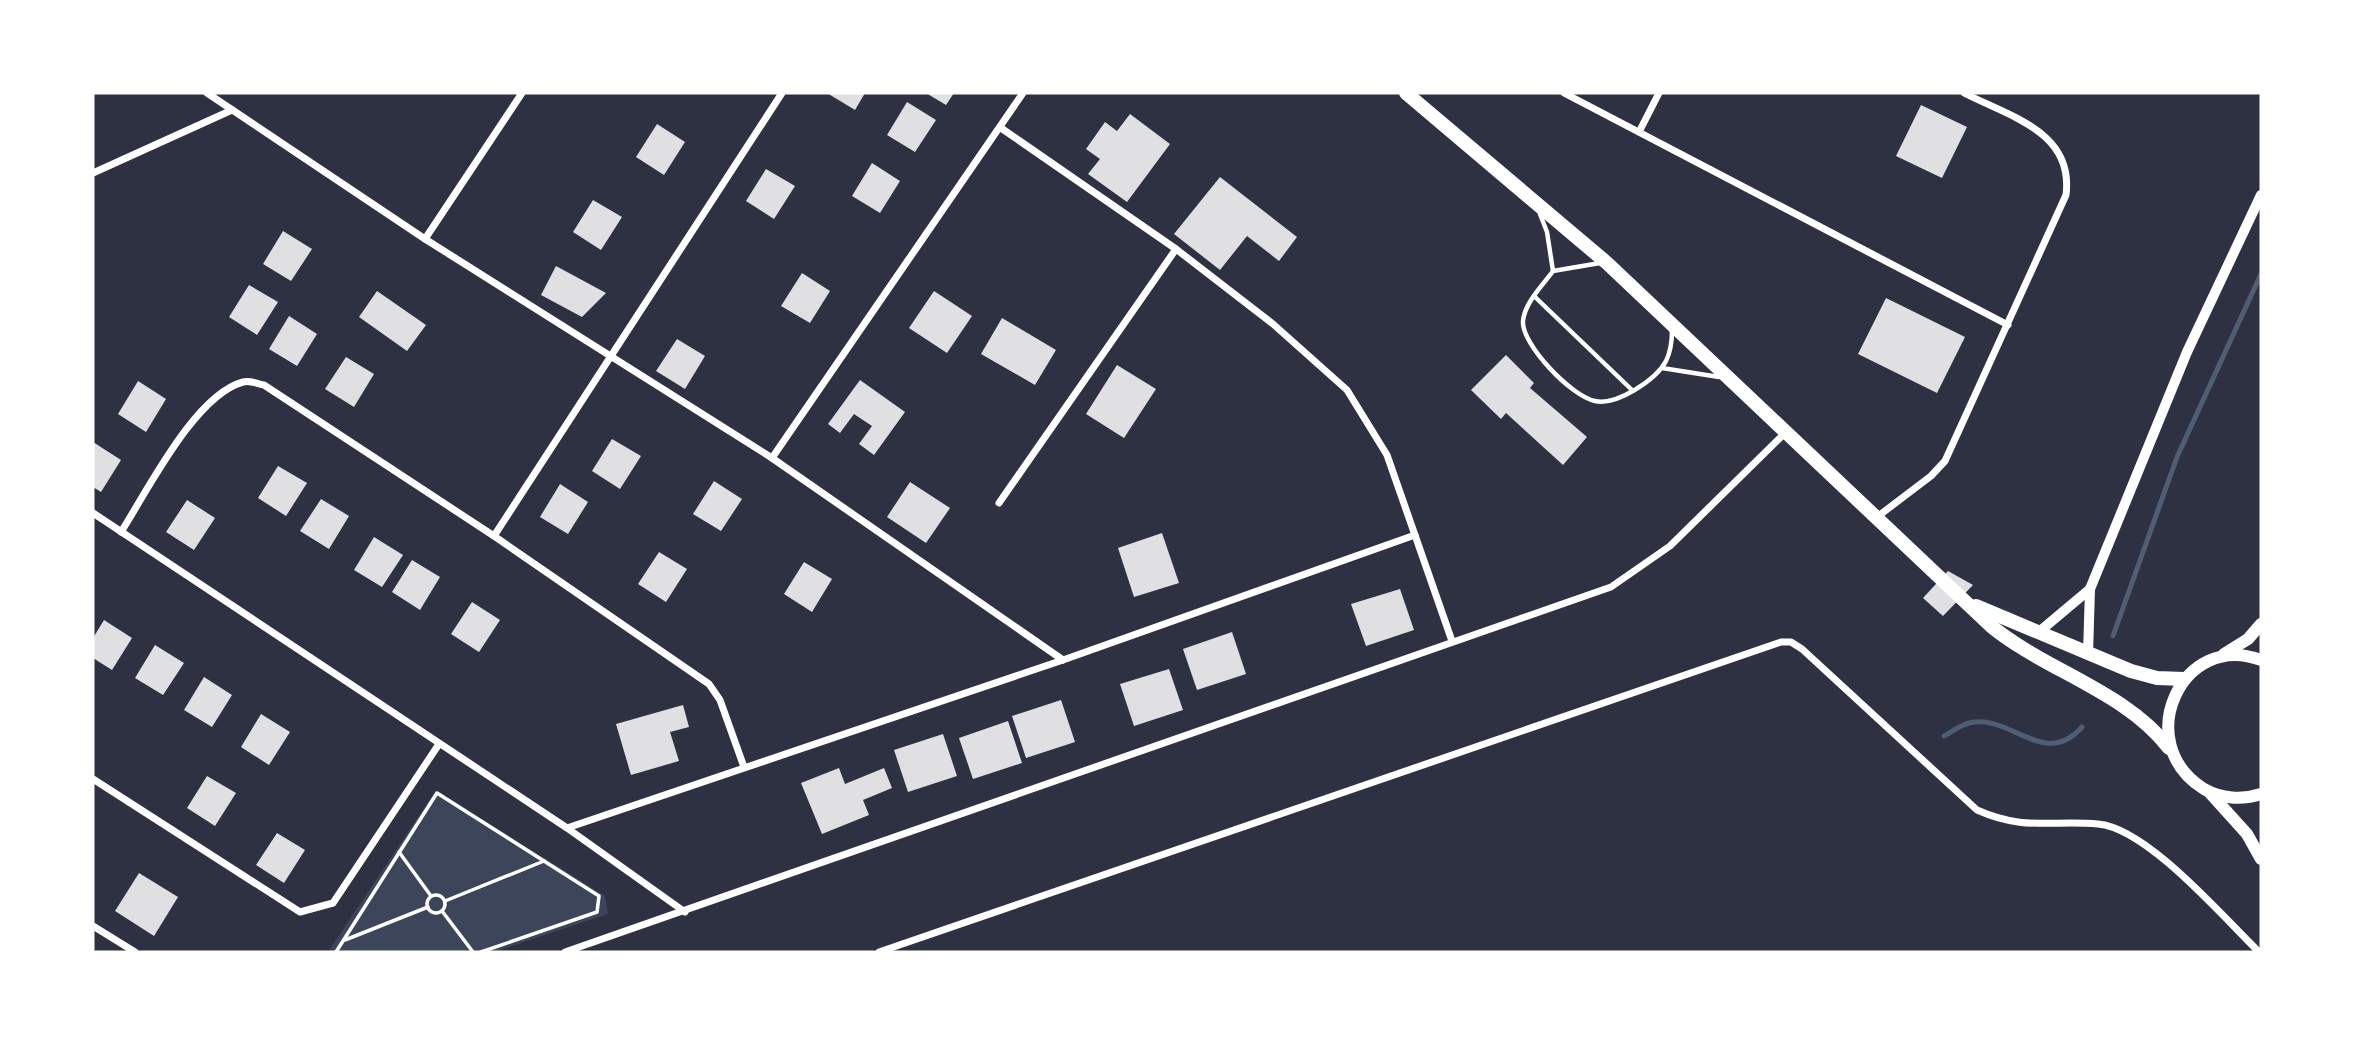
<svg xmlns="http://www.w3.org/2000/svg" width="2354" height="1045" viewBox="0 0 2354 1045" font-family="'Exo 2',sans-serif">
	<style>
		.green { fill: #3c4559 }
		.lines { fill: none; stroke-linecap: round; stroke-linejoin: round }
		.stream { stroke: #4f5d75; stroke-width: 5 }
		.building { fill: #e0e0e3 }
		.path { stroke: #fff; stroke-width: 3.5 }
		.service { stroke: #fff; stroke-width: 4.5 }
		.minor { stroke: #fff; stroke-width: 7 }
		.tertiary { stroke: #fff; stroke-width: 10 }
		.secondary { stroke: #fff; stroke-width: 12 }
		.primary { stroke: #fff; stroke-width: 14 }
	</style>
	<rect width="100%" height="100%" fill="#2d3142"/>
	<polygon class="green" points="436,790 605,896 608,914 494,952 328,952"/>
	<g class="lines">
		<g class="stream">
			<polyline points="2113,636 2177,457 2261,274"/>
			<path d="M1944,736C1951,732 1961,725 1969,723C2011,713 2044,770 2082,727"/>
		</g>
	</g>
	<g class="building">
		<polygon points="827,93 865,93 855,110"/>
		<polygon points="926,93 954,93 946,105"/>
		<polygon points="907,102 936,120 915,152 887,135"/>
		<polygon points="1921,105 1967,127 1942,178 1896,156"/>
		<polygon points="1130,114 1170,144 1127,202 1088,174 1100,159 1086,149 1105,122 1117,131"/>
		<polygon points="657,124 685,142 664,175 636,157"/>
		<polygon points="872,163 900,181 880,213 852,196"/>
		<polygon points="766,169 795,186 774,219 746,201"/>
		<polygon points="1220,177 1297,237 1279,261 1247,236 1220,270 1174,234"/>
		<polygon points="593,200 622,217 601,250 573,232"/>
		<polygon points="283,231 312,249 291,281 263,264"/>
		<polygon points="556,266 606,293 582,317 541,295"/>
		<polygon points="802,273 830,291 810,323 781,306"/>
		<polygon points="249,285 278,302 257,335 229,317"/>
		<polygon points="377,291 426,325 407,351 359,317"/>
		<polygon points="934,291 972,316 947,353 909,328"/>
		<polygon points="1886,298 1965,337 1937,393 1858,354"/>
		<polygon points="289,316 317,334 297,366 269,349"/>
		<polygon points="1002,318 1056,350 1035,385 981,354"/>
		<polygon points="677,339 705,356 685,389 656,371"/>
		<polygon points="1506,355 1534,383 1530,388 1587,437 1563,465 1506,413 1501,419 1471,390"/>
		<polygon points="346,357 374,374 354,407 325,389"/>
		<polygon points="1117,365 1156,389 1124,438 1086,414"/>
		<polygon points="860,380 905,412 874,455 859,444 872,426 854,414 840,433 828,424"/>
		<polygon points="138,381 166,399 146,432 118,414"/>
		<polygon points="612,439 641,456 620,489 592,471"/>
		<polygon points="93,442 121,460 101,492 93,487"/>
		<polygon points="278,466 307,483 286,516 258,498"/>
		<polygon points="714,481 742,499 721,531 693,514"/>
		<polygon points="910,482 950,508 926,543 887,517"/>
		<polygon points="560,484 588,502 568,534 540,517"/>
		<polygon points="321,499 349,516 329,549 300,531"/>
		<polygon points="187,500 215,518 194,550 166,532"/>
		<polygon points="1162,533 1179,583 1134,597 1118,548"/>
		<polygon points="374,537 403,555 382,587 354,570"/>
		<polygon points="659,552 687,569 666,602 638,584"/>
		<polygon points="412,560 440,577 420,610 392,592"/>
		<polygon points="804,562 832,579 812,612 784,594"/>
		<polygon points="1948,571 1973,585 1943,616 1923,598"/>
		<polygon points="1400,589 1414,630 1366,646 1351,604"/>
		<polygon points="472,602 500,620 479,652 451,634"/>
		<polygon points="104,620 132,638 112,670 93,658 93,638"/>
		<polygon points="1232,632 1246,674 1197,690 1183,649"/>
		<polygon points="155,645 184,663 163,695 135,678"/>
		<polygon points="1169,669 1183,710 1134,726 1120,684"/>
		<polygon points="204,677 232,695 212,727 184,710"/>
		<polygon points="1061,700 1075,742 1026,758 1012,716"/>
		<polygon points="683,705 689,727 670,732 679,761 631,775 616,724"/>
		<polygon points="261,714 290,732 269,765 241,747"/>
		<polygon points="1008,721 1022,763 973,779 959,738"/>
		<polygon points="943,734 957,776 908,792 894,750"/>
		<polygon points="839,768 845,784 884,768 892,788 863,800 869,815 822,834 801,783"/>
		<polygon points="207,776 236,793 215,826 187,808"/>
		<polygon points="277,833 305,850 284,883 256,865"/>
		<polygon points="139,873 178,897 154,936 115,911"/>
	</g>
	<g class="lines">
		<g class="path">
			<polyline points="399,852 431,896"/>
			<circle cx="436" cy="904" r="9"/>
			<polyline points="445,901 544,861"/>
			<polyline points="442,911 473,952"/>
			<polyline points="345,940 428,907"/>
			<polyline points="336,952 437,793 599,896 597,912 481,952"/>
		</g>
		<g class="service">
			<polyline points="1540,214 1547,232 1553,271"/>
			<path d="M1600,263L1553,271C1543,285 1525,302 1523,321C1521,344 1572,397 1595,401C1616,406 1656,380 1666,361C1671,351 1672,340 1672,330"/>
			<polyline points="1534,296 1632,390"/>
			<polyline points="1662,368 1719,377"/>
		</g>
		<g class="minor">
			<polyline points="207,93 425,239 772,458 1063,660"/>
			<polyline points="1564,93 2008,325"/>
			<polyline points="1001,128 1176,249 1273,324 1347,390 1387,455 1452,641"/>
			<polyline points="1639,132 1659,93"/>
			<polyline points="93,173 232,110"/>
			<polyline points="425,239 522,93"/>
			<polyline points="772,458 1023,93"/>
			<polyline points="999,503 1176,249"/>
			<polyline points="93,513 567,828 685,912"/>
			<path d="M1877,517L1931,476L1945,461L2066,195C2074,132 2011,117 1964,93"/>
			<path d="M121,532C148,490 195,395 243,382C250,380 258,384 264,385L494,536L709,684L720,700L744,767"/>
			<polyline points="494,536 782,93"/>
			<polyline points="93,779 300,912 333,903 439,744"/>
			<polyline points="567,828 1063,660 1415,535"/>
			<polyline points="93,926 135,952"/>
			<polyline points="565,952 1611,587 1670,546 1787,431"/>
			<path d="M879,952L1781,642H1791L1802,649L1977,810C2024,831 2051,820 2098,824C2147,828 2223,917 2259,952"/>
		</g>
		<g class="tertiary">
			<polyline points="2040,631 2090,589"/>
			<polyline points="2088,654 2090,589 2187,352 2261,195"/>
		</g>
		<g class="secondary">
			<polyline points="2224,654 2248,639 2261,624"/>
			<path d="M2261,660C2182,630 2130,743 2204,789C2221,799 2243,800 2261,794"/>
			<polyline points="2210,793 2247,834 2261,859"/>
		</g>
		<g class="primary">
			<path d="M1406,93L1607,263L1991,626C2046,671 2125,691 2169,748"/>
			<polyline points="1976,606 2131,671 2157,678 2184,679"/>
		</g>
	</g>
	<rect width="2354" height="1045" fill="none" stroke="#ffffff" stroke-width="189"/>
</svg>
